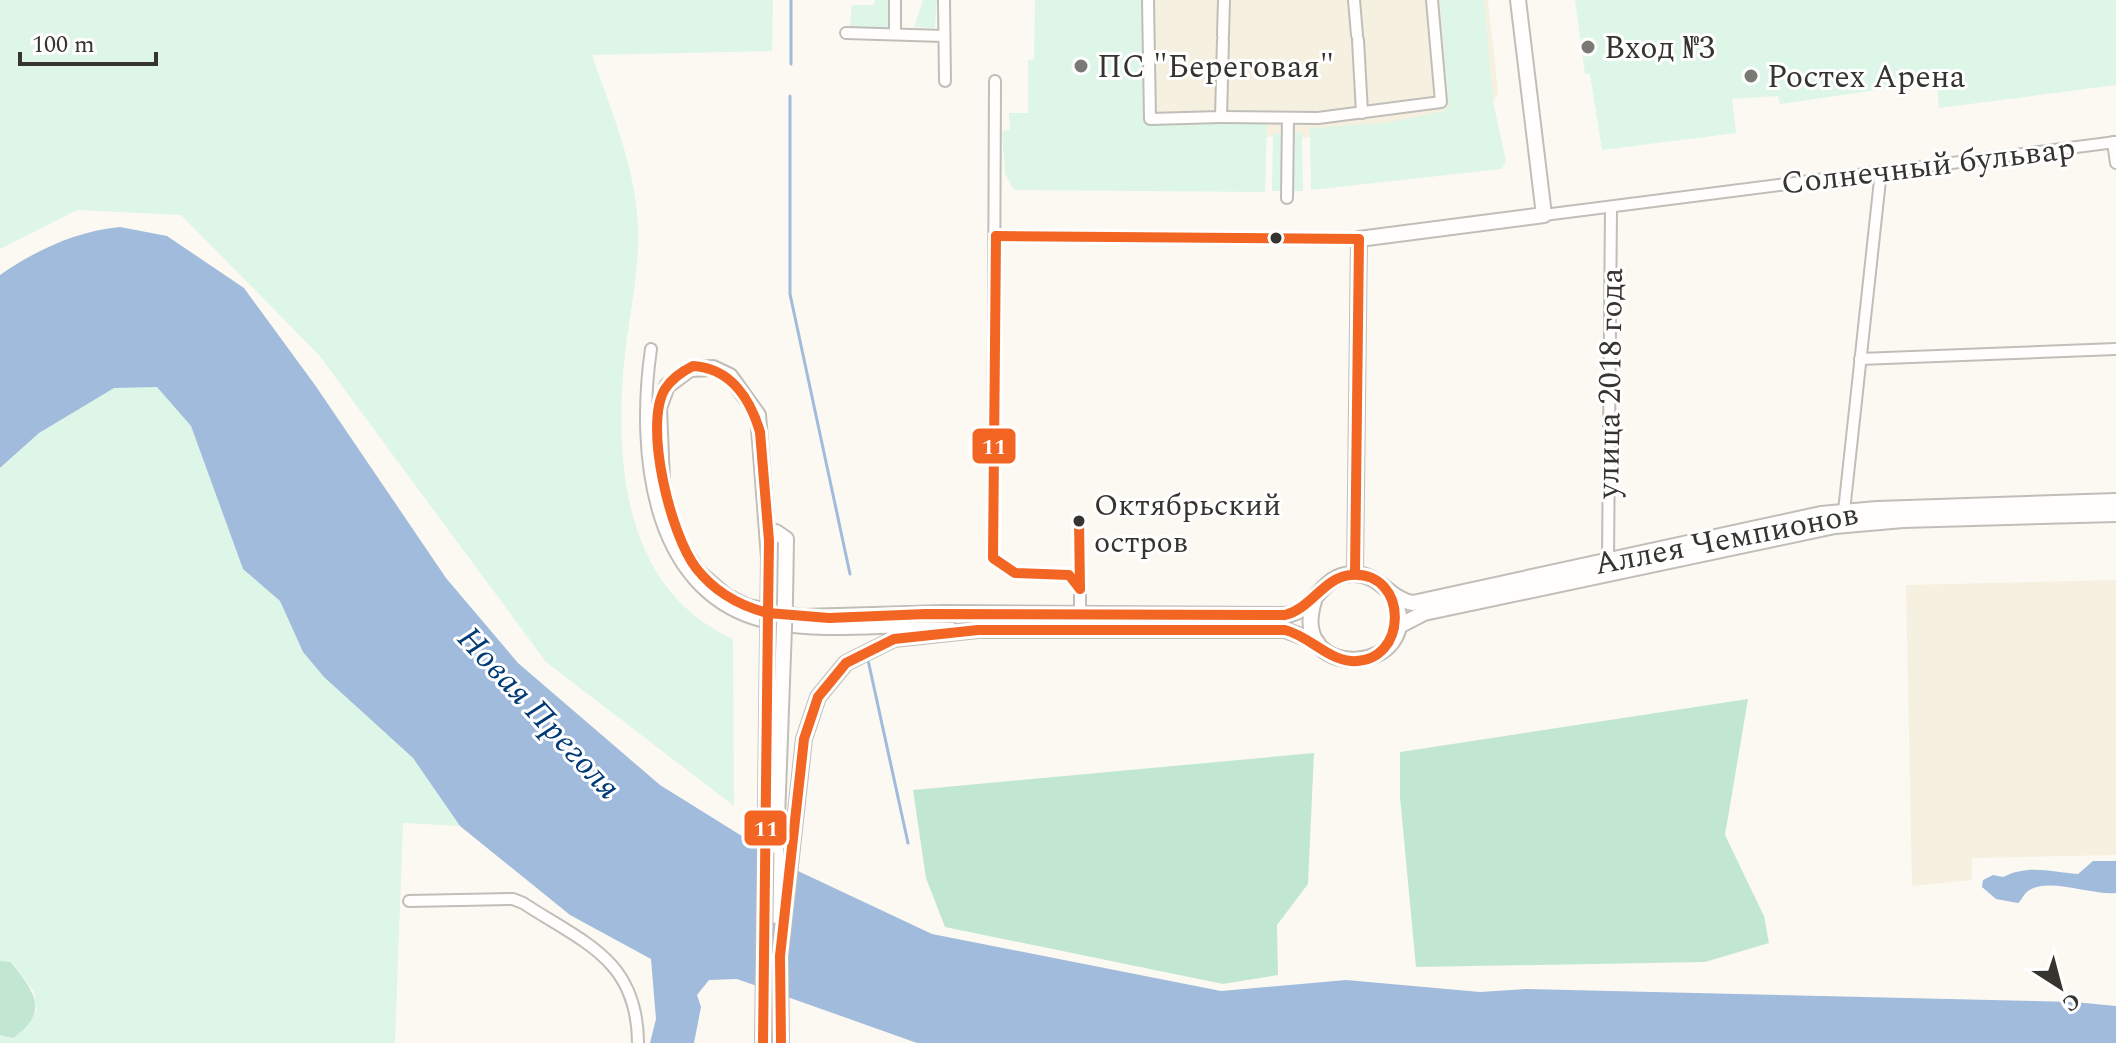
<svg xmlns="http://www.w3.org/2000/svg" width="2116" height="1043" viewBox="0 0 2116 1043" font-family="Spectral,serif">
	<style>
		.built { fill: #f5f0e0 }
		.green { fill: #def6e7 }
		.forest { fill: #c1e7d2 }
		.water { fill: #a0bbdc }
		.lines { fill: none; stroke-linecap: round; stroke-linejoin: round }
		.stream { stroke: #a0bbdc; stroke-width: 3 }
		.street-casing { stroke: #c0beb8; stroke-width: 14 }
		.secondary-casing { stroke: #c0beb8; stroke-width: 18 }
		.street { stroke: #fffefd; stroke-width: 10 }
		.secondary { stroke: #fffefd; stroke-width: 14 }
		.secondary-bridge-casing { stroke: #c0beb8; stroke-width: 18; stroke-linecap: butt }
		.secondary-bridge { stroke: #fffefd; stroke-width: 14 }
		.bus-1-casing { stroke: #fff; stroke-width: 16 }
		.bus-1 { stroke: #f26522; stroke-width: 10 }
		.poi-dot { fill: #7b7973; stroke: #fff; stroke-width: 3 }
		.bus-dot { fill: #36342f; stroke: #fff; stroke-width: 3 }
		.labels { text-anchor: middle; stroke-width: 6; stroke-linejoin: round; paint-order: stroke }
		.bus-label { font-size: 30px; fill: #36342f; stroke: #fff; text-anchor: start }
		.poi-label { font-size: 32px; fill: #36342f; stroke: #fff; text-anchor: start }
		.street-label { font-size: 32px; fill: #36342f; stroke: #fff }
		.water-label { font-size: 34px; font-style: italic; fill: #003b76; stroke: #fff }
		.line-badge { stroke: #fff; stroke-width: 3 }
		.badge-label { font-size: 22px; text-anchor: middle; font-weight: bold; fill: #fff }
	</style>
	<rect width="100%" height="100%" fill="#fcf9f2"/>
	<g class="built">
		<polygon points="1136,0 1488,0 1498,93 1485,115 1325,138 1136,134"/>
		<polygon points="2116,580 2116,855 1972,858 1972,880 1912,886 1906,585"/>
	</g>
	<g class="green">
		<path d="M0,0H773L772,51L592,55C611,111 635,165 638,225C640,267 630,311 625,353C614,460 622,589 733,639L734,806L546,662L319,355L181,215L77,210L0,249Z"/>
		<polygon points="875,0 891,0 890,29 854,30 850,26 852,5 874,5"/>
		<polygon points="923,0 937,0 935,28 914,27"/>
		<polygon points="1035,0 1145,0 1145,117 1267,122 1265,192 1014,190 1005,174 1002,132 1010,129 1009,113 1028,113 1028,60 1034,59"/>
		<polygon points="1440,0 1484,0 1493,101 1506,161 1502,169 1311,190 1310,128 1386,123 1444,111 1449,107"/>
		<polygon points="1575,0 2116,0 2116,85 1939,108 1936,74 1890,79 1891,88 1780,104 1778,96 1732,99 1736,133 1602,150 1590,74 1585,74"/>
		<polygon points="1302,132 1303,191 1293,191 1293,133"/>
		<polygon points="1273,133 1284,134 1283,191 1272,191"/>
		<polygon points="114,387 157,387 191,426 243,569 280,601 303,652 324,677 413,758 460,826 403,823 395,1043 0,1043 0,1035 13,1038 37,1011 34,992 12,962 0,961 0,469 39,433"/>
	</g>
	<g class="forest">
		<polygon points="1748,699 1725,835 1764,916 1769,943 1705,962 1416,967 1400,797 1400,752"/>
		<polygon points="1314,753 1308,884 1277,925 1278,975 1223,984 945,927 926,878 913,790"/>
		<path d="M0,961L11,962C34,992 51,1011 13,1038L0,1035Z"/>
	</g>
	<g class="water">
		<path d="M120,227L167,236L244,288L315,385L446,578L518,663L660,785L798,871L932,934L1221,991L1346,980L1480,992L1526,989L2074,1002L2116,1006V1043H917L737,979L709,980L697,995L701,1007L694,1043H650L656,1019L651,959L570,915L460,826L413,758L324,677L303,652L280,601L243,569L191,426L157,387L114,388L39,433L0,468V275C36,250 77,231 120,227Z"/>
		<path d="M2093,861H2116V893C2092,896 2042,874 2025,894C2022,897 2021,901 2018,903L1996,899L1982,887L1983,880L1993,875L2003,877C2029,864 2051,872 2078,874Z"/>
	</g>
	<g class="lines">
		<g class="stream">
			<polyline points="791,64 791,0"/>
			<polyline points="790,96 790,294 850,574"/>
			<polyline points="868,660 908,843"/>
		</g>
		<g class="street-casing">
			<g id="street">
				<polyline points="895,0 895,34"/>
				<polyline points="944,0 945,81"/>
				<polyline points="1148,0 1150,119 1221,117 1223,40"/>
				<polyline points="1354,0 1357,35"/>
				<polyline points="846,33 944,36"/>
				<polyline points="1223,35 1224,0"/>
				<polyline points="1358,40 1362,113"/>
				<polyline points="995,81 993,558 1015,573 1069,575 1080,589 1080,615"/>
				<polyline points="1221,117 1318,118 1441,102 1432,0"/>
				<polyline points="2113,142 2116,163"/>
				<polyline points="1287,198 1288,118"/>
				<polyline points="1544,215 2116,142"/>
				<polyline points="996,236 1359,239"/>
				<path d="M651,349C636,453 649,601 774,624C832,635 893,624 952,628"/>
				<polyline points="1860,359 2116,349"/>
				<polyline points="1844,511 1881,171"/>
				<polyline points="1608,560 1611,207"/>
				<path d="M409,901L513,899L523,903C584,943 637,959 638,1042"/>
			</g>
		</g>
		<g class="secondary-casing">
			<g id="secondary">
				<polyline points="769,541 776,532 786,539 785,600"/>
				<path d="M769,558L758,415L730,376L713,368L690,369L667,386L659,408L662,481L669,517L679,543L697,571L726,596L748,607L802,617L944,613L1285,615C1316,612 1320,575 1352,574C1380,573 1389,600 1413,603L1821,514L1877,509L2116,501"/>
				<polyline points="1355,574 1359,239 1544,215 1518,0"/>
				<path d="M1314,601C1287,687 1432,673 1392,595"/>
				<polyline points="1397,627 1424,613 1835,526 1903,520 2116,514"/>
				<polyline points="776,916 776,846"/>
				<polyline points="781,1043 780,956 804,739 818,697 846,663 894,639 978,630 1285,630 1317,642"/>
			</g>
		</g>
		<use href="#street" class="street"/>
		<use href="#secondary" class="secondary"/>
		<g class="secondary-bridge-casing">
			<g id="secondary-bridge">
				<polyline points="776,846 785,600"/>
				<polyline points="763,1043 769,558"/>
			</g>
		</g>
		<use href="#secondary-bridge" class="secondary-bridge"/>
		<g class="bus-1-casing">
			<g id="bus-1">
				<polyline points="996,236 993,558 1015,573 1069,575 1080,589"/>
				<polyline points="996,236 1359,239"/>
				<path d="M693,366C730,368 750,398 760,432L769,541L768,613C740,606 714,591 696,568C671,536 643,425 665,389C672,378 681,372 693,366Z"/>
				<polyline points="1079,519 1080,589"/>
				<polyline points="1355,574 1359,239"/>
				<path d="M768,613L829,618L926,614L1285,615C1312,608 1324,577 1351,575C1410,570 1409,665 1351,661C1327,659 1309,636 1285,630H978L894,639L846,663L818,697L804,739L780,956L781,1043"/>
				<polyline points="763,1043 768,613"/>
			</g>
		</g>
		<use href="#bus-1" class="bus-1"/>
	</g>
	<g class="poi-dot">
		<circle cx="1588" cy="47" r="8"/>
		<circle cx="1081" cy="66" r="8"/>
		<circle cx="1751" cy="76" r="8"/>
	</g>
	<g class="bus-dot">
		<circle cx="1276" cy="238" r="7"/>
		<circle cx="1079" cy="521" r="7"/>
	</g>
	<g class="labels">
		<g class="bus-label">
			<text x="1094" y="515">Октябрьский<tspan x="1094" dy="37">остров</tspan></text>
		</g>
		<g class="poi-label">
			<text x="1604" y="58">Вход №3</text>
			<text x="1097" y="77">ПС "Береговая"</text>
			<text x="1767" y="87">Ростех Арена</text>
		</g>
		<g class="street-label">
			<text transform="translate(1928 165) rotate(-7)" y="11">Солнечный бульвар</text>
			<text transform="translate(1609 383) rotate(-89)" y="11">улица 2018 года</text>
			<text transform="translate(1726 538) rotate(-11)" y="11">Аллея Чемпионов</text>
		</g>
		<g class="water-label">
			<text transform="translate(540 712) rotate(47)" y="12">Новая Преголя</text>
		</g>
	</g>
	<g class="line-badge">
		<rect x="971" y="427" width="46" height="38" rx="8" fill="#f26522"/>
		<rect x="743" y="809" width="45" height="38" rx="8" fill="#f26522"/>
	</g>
	<g class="badge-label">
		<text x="994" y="454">11</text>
		<text x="766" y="836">11</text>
	</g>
	<g transform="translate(2060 987) rotate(144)" stroke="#ffffff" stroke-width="6" paint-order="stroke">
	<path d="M0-6L14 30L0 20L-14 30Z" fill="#36342f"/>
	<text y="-12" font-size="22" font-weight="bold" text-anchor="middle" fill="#36342f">С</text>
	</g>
	<path d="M20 52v12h136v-12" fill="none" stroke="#36342f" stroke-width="4"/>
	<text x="32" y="52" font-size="24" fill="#36342f" stroke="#ffffff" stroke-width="6" paint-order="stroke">100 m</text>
</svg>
